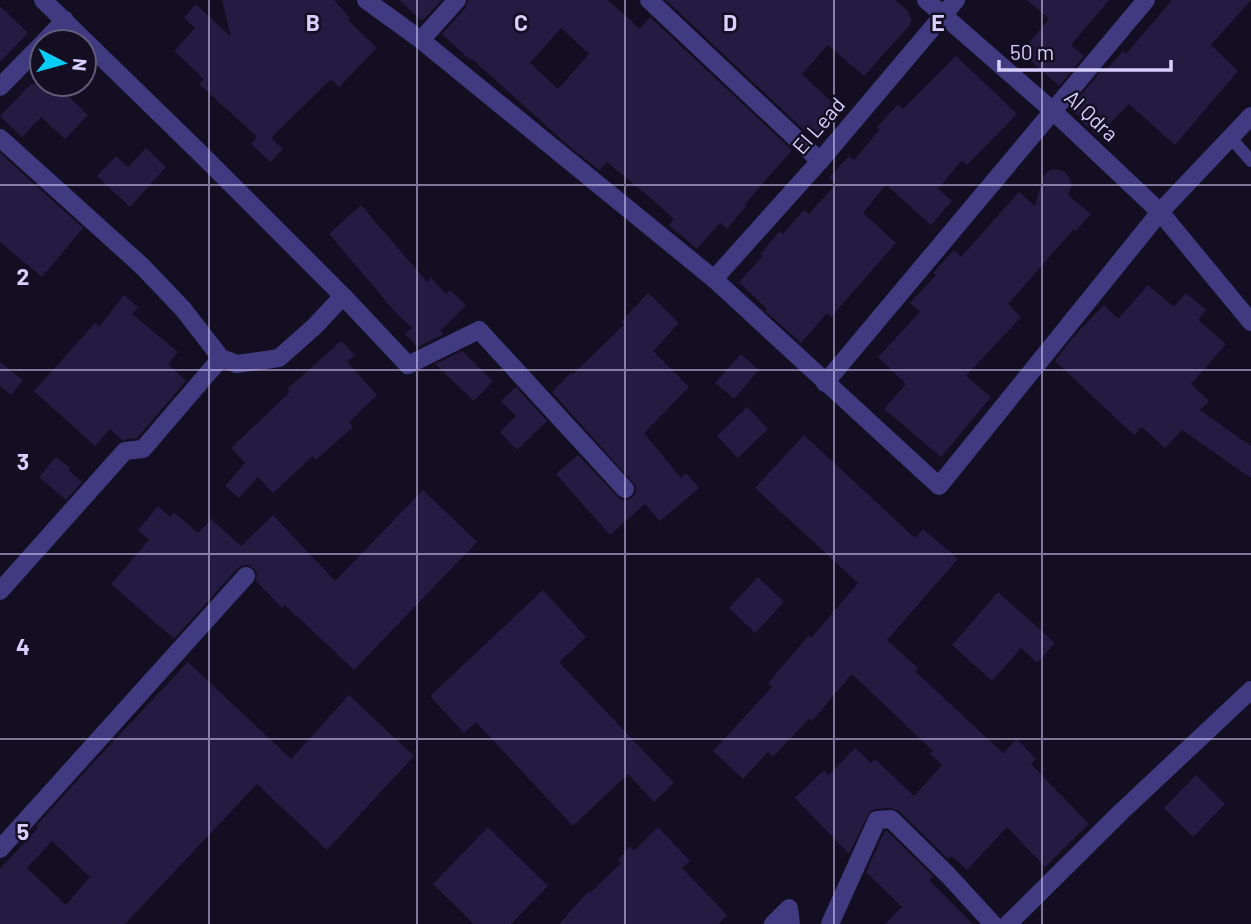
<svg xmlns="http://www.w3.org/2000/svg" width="1251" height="924" viewBox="0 0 1251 924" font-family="Barlow,sans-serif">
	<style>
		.building { fill: #251a42; fill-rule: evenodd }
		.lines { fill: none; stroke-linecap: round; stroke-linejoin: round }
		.service { stroke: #413a80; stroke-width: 12 }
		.minor { stroke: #413a80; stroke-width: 18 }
		.grid { fill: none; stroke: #d8cffe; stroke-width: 2; stroke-opacity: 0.55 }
		.labels { text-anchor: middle; stroke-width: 5; stroke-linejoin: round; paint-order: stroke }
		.street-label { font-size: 21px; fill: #d8cffe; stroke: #130e22 }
		.grid-label { font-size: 23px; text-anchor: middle; font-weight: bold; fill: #d8cffe; stroke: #130e22; stroke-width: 5; stroke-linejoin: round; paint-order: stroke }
	</style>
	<rect width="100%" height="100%" fill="#130e22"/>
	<g class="building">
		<polygon points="222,0 334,0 350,18 348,20 377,48 339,87 331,79 271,138 283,149 270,162 251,144 257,137 199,84 204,79 174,51 195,28 184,18 196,4 231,37"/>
		<polygon points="399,0 442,0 422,21"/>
		<path d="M468,0H608L640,29L650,17L792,150L745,204L747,205L727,229L720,223L697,249L669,225L674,219L647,195L607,162L599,170L571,148L472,59L471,61L442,34L465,8ZM561,28L589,54L558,89L530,63Z"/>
		<polygon points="666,0 895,0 907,10 911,18 910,25 864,76 828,45 802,74 839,109 815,135 809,130 807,133"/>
		<polygon points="1027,0 1109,0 1071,45 1084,56 1059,86 1021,52 1049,19"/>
		<polygon points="1172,0 1251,0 1211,45 1238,71 1175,145 1129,104 1098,136 1079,119 1080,117 1070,108 1101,71 1103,73 1123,51 1126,54"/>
		<polygon points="0,6 28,33 0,62"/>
		<polygon points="956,56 1017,114 967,165 962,160 938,189 952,201 931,225 886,185 863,213 896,243 831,317 827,313 801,343 765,311 767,309 739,282 763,256 760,254 780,231 783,234 804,210 809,214 836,184 829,178 849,156 854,160 880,129 877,127 898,104 903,109"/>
		<polygon points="31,84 72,84 64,92 88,115 65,139 41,117 22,137 0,116"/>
		<polygon points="146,148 166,167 130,207 97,176 116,156 128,167"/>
		<polygon points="0,153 83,228 42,277 0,242"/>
		<polygon points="1053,169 1060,170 1066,173 1070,179 1072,185 1068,195 1091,214 1076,231 1074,229 1008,304 1021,317 966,376 991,397 941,457 884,409 906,384 878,357 920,312 910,303 936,275 933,273 954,250 961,257 1019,192 1035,206 1043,177 1047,172"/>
		<polygon points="361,205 427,282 431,278 446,294 450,290 466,305 440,331 444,334 418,347 405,334 412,328 396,313 329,234"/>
		<polygon points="1148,285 1174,307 1186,293 1206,310 1198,320 1226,344 1191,384 1209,401 1200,410 1251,446 1251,478 1182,430 1165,448 1142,427 1134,435 1055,361 1075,335 1104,305 1118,319"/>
		<polygon points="648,293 679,323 653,351 689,387 644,433 681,478 686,473 699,488 660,521 645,504 610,535 556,474 578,455 621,500 627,500 633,497 636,492 636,486 552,392 571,373 573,374 624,325 621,322"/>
		<polygon points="124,295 138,307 132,314 178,352 168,364 186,381 137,438 122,440 110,429 95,446 34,391 95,323 99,327"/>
		<polygon points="341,341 355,355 347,362 377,395 349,422 353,427 316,460 313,456 273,493 258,477 239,498 225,486 245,463 231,448 290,392 287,389"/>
		<polygon points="462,351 493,381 474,401 435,364"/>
		<polygon points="741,354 759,370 734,399 715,383"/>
		<polygon points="0,362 23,380 11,395 0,386"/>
		<polygon points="516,387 547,421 517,450 500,432 516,416 501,401"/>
		<polygon points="747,407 768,429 738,458 717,436"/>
		<polygon points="804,435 915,538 923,529 958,559 887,640 918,668 915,671 1003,753 1017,739 1036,759 1031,764 1089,824 1045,867 1007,827 967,870 952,856 948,859 899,811 891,808 876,809 870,811 849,854 795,798 824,770 829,775 855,748 871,763 875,759 914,796 942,765 930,754 933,751 852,674 812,721 809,719 773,757 768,752 743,779 713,751 772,687 768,683 809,635 811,638 858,583 755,488"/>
		<polygon points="56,457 70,468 68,470 82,482 66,500 39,477"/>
		<polygon points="423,490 477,542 354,670 296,615 295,616 285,605 282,608 256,581 257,572 249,565 243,565 238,568 174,639 111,584 149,540 138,530 158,506 170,517 174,512 198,533 211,519 241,546 273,515 335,581"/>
		<polygon points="758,577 784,602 755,633 729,608"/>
		<polygon points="543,590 586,637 559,662 674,783 654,802 628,774 573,826 476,722 464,733 430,696"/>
		<polygon points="998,592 1055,643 1037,663 1021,648 992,681 952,645"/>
		<path d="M188,662L291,759L349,695L414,756L327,850L257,784L125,924H0V869L38,828L36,826L91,765ZM52,841L90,877L66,905L27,868Z"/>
		<polygon points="1196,775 1225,804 1193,837 1164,808"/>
		<polygon points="488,827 548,886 511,924 474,924 433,884"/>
		<polygon points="658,827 690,861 682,868 727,915 718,924 559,924 589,891 591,892 621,863 618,860 630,846 634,851"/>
		<polygon points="885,831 887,831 933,876 929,880 973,924 885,924 902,907 866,872"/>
	</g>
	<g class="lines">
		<polyline class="service" points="1231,138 1251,161"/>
		<g class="minor">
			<polyline points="43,0 202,155 343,296 408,365 479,330 625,489"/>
			<polyline points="366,0 421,40 714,279 939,486 1160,212 1251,116"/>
			<polyline points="649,0 820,161"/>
			<polyline points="926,0 1053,111 1160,212 1251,322"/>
			<polyline points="421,40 457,0"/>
			<polyline points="44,42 65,20"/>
			<polyline points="0,87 42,44"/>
			<polyline points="0,138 142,266 183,309 221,358 237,364 279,358 315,326 343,296"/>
			<polyline points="714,279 820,161 956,0"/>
			<polyline points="825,383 1146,0"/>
			<polyline points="0,591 125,451 143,449 221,358"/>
			<polyline points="0,849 246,576"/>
			<polyline points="773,924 789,908 791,924"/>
			<polyline points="830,924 877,820 891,819 948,875 993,924"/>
			<polyline points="1008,924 1121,812 1251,690"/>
		</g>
	</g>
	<path class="grid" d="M209,0V924M417,0V924M625,0V924M834,0V924M1042,0V924M0,185H1251M0,370H1251M0,554H1251M0,739H1251"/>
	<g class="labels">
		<g class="street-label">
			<text transform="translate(1091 116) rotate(43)" y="7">Al Qdra</text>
			<text transform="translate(819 126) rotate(-49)" y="7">El Lead</text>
		</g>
	</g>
	<g class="grid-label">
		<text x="313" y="31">B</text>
		<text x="521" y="31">C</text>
		<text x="730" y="31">D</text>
		<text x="938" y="31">E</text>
		<text x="23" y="285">2</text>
		<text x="23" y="470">3</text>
		<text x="23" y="655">4</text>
		<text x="23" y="840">5</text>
	</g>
	<g transform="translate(63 63) rotate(96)"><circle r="33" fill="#130e22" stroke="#625b7a" stroke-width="2"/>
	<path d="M0-5L12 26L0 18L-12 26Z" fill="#04cef5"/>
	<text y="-10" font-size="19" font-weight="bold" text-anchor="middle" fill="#d8cffe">N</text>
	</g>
	<path d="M999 60v10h172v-10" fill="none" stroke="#d8cffe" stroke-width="3.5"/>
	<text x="1010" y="60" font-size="21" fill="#d8cffe" stroke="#130e22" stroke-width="5" paint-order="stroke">50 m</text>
</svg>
